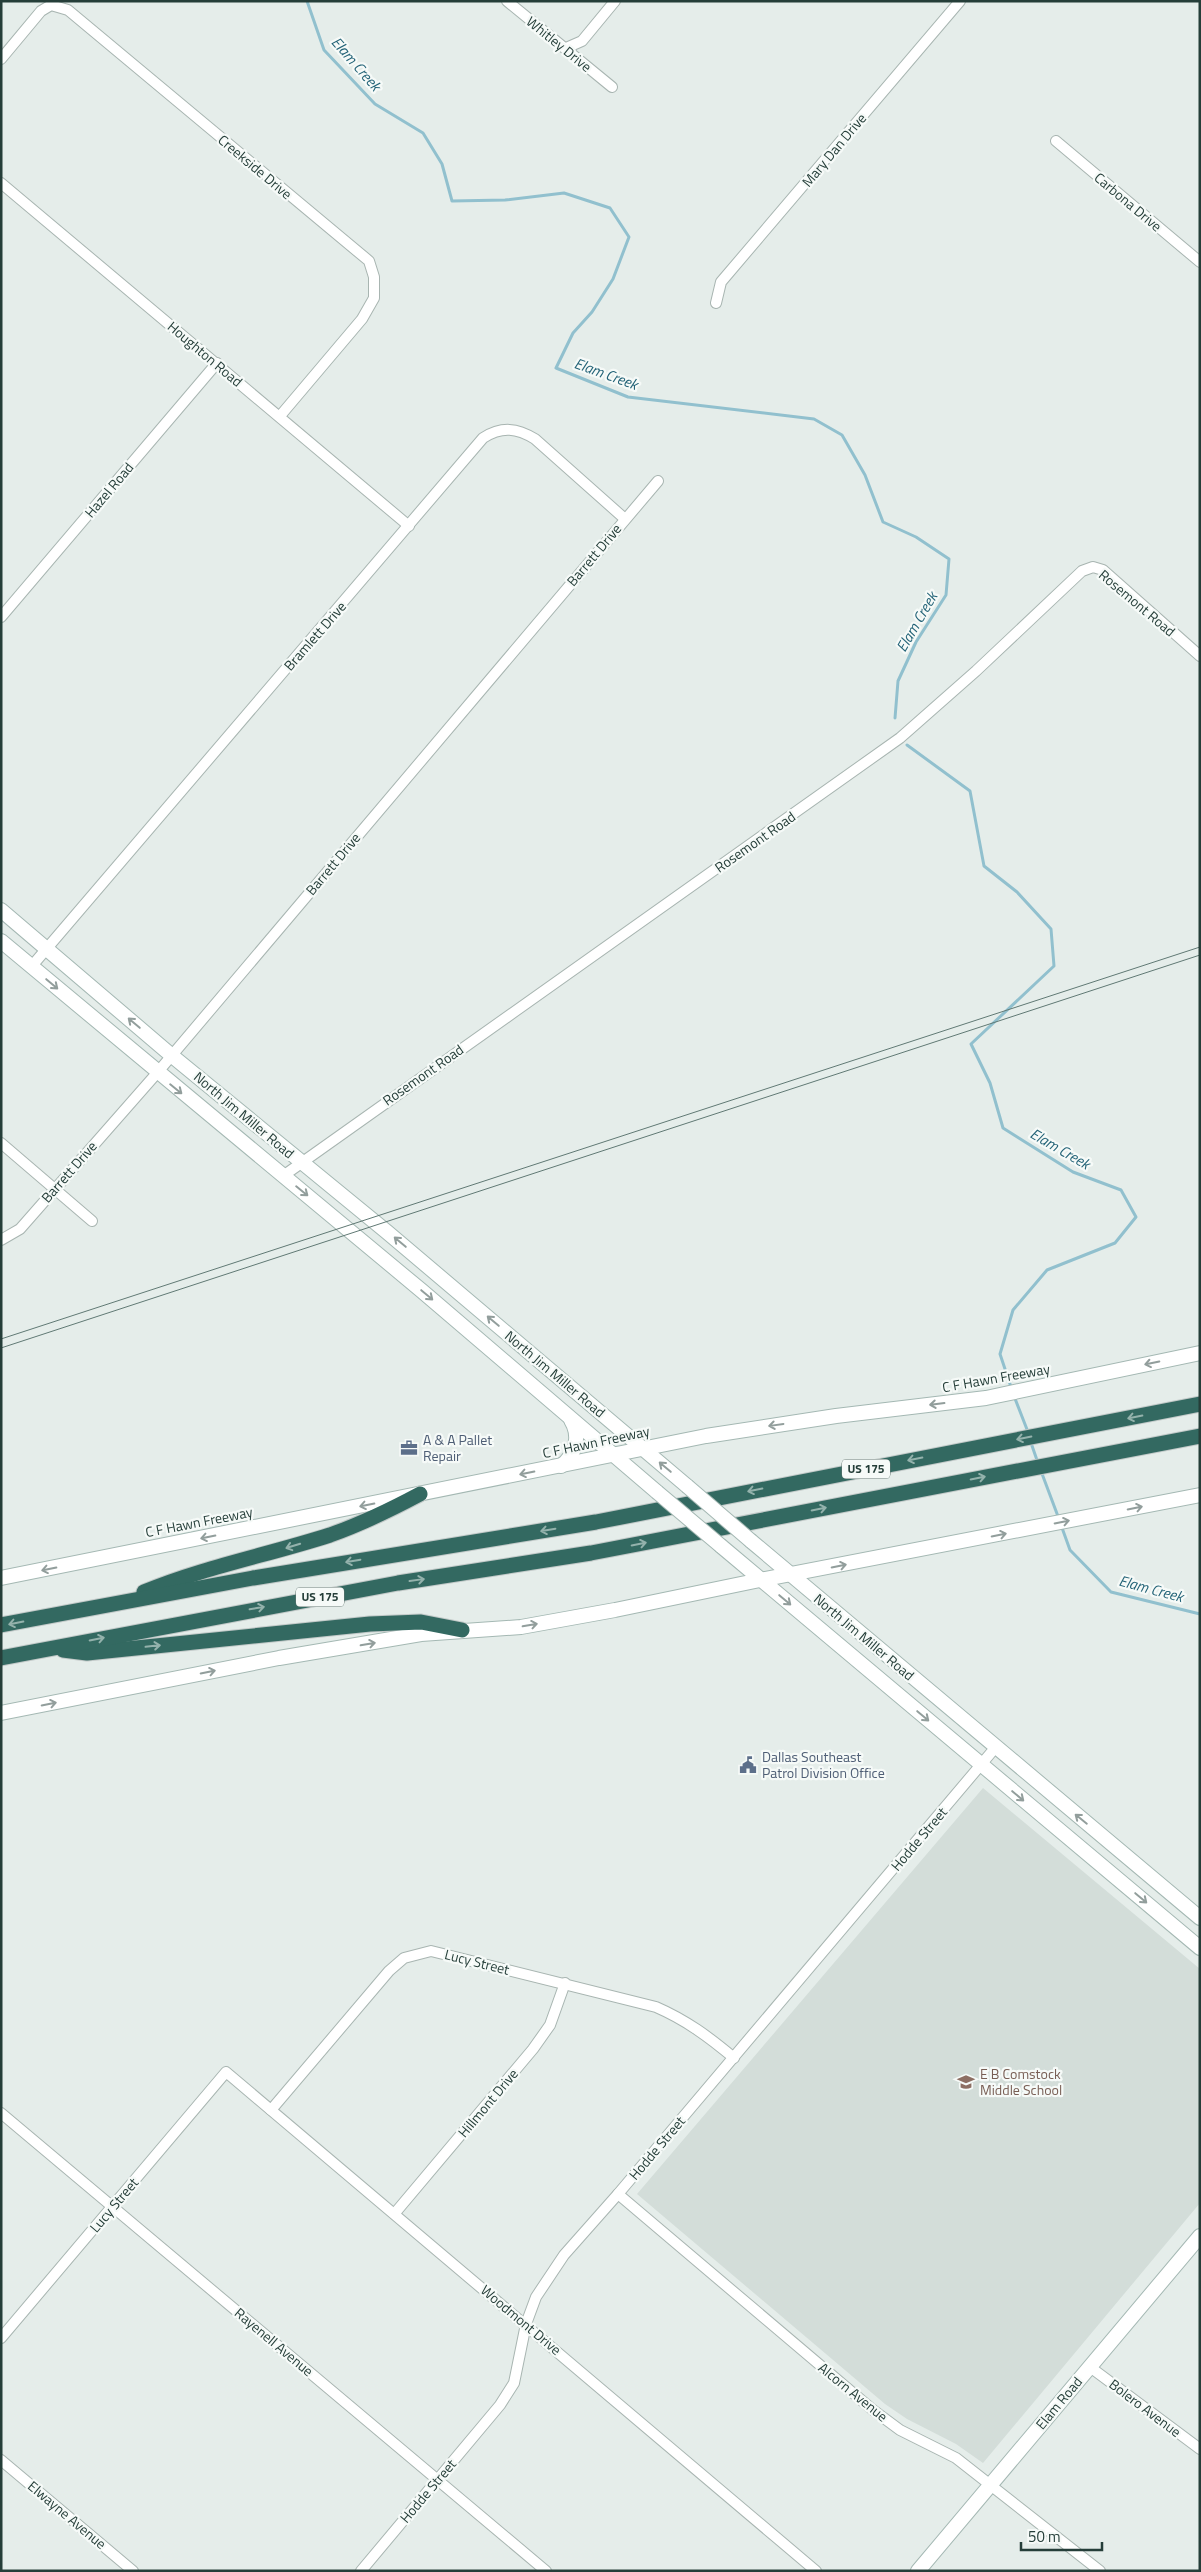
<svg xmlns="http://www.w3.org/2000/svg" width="1201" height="2572" viewBox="0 0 1201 2572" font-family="'Titillium Web',sans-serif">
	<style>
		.built { fill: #d3ddd9 }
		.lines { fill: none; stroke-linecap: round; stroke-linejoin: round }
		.stream { stroke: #91c0ce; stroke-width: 3 }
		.street-casing { stroke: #a8b5b1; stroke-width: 12 }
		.secondary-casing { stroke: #a4b8b3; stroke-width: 16 }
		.highway-casing { stroke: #c2c9c8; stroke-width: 17 }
		.street { stroke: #fff; stroke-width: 10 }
		.secondary { stroke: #fff; stroke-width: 14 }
		.highway { stroke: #336961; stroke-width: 15 }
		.tram { stroke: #607974; stroke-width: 1 }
		.secondary-bridge-casing { stroke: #a4b8b3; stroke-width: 16; stroke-linecap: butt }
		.secondary-bridge { stroke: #fff; stroke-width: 14 }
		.oneway { stroke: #929e9c }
		.oneway2 { stroke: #94b2ac }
		.labels { text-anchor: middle; stroke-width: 4.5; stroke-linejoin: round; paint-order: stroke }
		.shield { fill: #f6faf8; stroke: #647672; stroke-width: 1 }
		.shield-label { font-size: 12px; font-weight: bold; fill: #253e39 }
		.street-label { font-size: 14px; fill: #253e39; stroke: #f6faf8 }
		.service-label { font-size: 14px; fill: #4e5e75; stroke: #f6faf8; text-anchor: start }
		.education-label { font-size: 14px; fill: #785e54; stroke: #f6faf8; text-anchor: start }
		.water-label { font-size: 15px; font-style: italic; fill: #236377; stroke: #f6faf8 }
	</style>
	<rect width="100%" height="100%" fill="#e5edea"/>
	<polygon class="built" points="983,1788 1200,1969 1200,2203 983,2463 956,2444 907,2419 885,2404 637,2194"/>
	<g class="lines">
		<g class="stream">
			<polyline points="307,1 324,50 375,104 423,133 442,164 452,201 505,200 564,193 610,208 629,237 613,279 592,312 573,333 556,368 628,397 814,419 842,435 865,475 883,522 916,537 949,559 946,595 916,642 898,681 895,718"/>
			<polyline points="907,745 970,791 984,866 1017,892 1051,929 1054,966 971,1044 990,1083 1003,1128 1073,1172 1121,1190 1136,1217 1115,1243 1047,1270 1013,1310 1000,1354 1012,1390"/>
			<polyline points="1014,1396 1028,1432"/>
			<polyline points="1030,1440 1038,1463"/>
			<polyline points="1041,1471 1059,1519"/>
			<polyline points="1061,1525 1070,1550 1111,1592 1200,1614"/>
		</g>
		<g class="street-casing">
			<g id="street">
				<polyline points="507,1 612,87"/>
				<polyline points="566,48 582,41 615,1"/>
				<polyline points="1,59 41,11 51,5 68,10 369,261 374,277 374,298 362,319 280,416"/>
				<polyline points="1056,141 1200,262"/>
				<polyline points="1,183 409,526"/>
				<polyline points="716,303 721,282 960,1"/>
				<polyline points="1,617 217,363"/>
				<path d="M31,967L483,438C502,426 517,428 535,439L625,519"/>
				<polyline points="1,1143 92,1221"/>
				<polyline points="283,1176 900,738 976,671 1082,571 1093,567 1103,570 1200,656"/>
				<polyline points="1,1240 20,1229 157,1073 658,481"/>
				<path d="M271,2110L389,1971L404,1958L431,1951L656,2007C686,2020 709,2037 734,2058"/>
				<polyline points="1,2113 546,2571"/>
				<polyline points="618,2194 873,2410 900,2430 956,2458 1100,2571"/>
				<polyline points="395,2213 533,2049 550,2025 565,1983"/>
				<polyline points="1,2338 226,2072 816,2571"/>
				<polyline points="1090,2367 1200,2449"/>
				<polyline points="1,2460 133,2571"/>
				<polyline points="361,2571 500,2405 514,2383 526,2324 536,2297 564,2255 618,2194 995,1748"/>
			</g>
		</g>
		<g class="secondary-casing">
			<g id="secondary">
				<polyline points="1,910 171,1055 387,1232 687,1486"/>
				<polyline points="1,941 422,1291 657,1492"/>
				<path d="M561,1466C576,1454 581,1436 571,1420"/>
				<polyline points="751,1541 1200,1918"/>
				<polyline points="721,1546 1200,1948"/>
				<polyline points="1,1578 706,1436 836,1416 986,1398 1200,1353"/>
				<polyline points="1,1713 279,1658 421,1634 521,1627 615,1610 760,1580 1200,1495"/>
				<polyline points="918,2571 1200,2236"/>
			</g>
		</g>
		<g class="highway-casing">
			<g id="highway">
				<path d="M144,1592C204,1567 268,1555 330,1535C361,1524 390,1510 420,1494"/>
				<polyline points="1,1625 253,1578 596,1522 1200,1404"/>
				<polyline points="63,1650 87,1653 370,1624 421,1622 462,1630"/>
				<polyline points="1,1658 398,1583 591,1553 1200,1436"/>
			</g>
		</g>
		<use href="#street" class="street"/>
		<use href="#secondary" class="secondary"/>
		<use href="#highway" class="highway"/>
		<g class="tram">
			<polyline points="1,1339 1200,947"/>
			<polyline points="1,1348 1200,955"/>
		</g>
		<g class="secondary-bridge-casing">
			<g id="secondary-bridge">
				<polyline points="687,1486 751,1541"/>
				<polyline points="657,1492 721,1546"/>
			</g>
		</g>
		<use href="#secondary-bridge" class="secondary-bridge"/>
	</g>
	<defs><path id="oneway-shaft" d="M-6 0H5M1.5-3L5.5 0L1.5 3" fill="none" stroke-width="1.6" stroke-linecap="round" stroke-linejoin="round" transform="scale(1.25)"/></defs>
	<g class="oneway">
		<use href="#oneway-shaft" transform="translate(52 984) rotate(40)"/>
		<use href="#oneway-shaft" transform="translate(134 1023) rotate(-140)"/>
		<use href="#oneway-shaft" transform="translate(176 1089) rotate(39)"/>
		<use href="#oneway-shaft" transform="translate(302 1191) rotate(39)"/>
		<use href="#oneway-shaft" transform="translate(400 1242) rotate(-140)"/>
		<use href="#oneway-shaft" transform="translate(427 1295) rotate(40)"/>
		<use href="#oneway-shaft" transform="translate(493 1321) rotate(-140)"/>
		<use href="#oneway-shaft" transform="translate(1152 1363) rotate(168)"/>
		<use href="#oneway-shaft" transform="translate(937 1404) rotate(173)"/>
		<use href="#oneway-shaft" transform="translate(776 1425) rotate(172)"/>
		<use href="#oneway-shaft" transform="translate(665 1467) rotate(-140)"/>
		<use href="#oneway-shaft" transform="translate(527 1473) rotate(169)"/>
		<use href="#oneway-shaft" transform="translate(367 1505) rotate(169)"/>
		<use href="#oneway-shaft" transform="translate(1135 1508) rotate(-11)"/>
		<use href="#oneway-shaft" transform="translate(1062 1522) rotate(-11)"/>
		<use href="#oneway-shaft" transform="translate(999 1535) rotate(-11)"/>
		<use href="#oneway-shaft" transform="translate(208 1537) rotate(169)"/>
		<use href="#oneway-shaft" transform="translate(839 1566) rotate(-11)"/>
		<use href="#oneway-shaft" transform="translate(49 1569) rotate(169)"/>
		<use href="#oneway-shaft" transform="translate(785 1600) rotate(40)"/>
		<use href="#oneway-shaft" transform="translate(530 1625) rotate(-10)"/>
		<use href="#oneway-shaft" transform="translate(368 1644) rotate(-10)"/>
		<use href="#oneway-shaft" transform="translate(208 1672) rotate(-11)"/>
		<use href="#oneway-shaft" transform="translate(49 1704) rotate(-11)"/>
		<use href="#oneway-shaft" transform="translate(923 1716) rotate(40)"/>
		<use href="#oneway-shaft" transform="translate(1018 1796) rotate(40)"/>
		<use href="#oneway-shaft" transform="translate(1081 1819) rotate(-141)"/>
		<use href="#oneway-shaft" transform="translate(1141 1898) rotate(40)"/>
	</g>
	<g class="oneway2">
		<use href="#oneway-shaft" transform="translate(1135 1417) rotate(169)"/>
		<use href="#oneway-shaft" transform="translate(1024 1438) rotate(169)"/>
		<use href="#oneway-shaft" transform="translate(915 1459) rotate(169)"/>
		<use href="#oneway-shaft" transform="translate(978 1478) rotate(-11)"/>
		<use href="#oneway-shaft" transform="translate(755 1490) rotate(169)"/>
		<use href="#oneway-shaft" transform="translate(819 1509) rotate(-11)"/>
		<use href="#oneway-shaft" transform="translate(548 1530) rotate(170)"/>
		<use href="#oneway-shaft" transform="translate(639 1544) rotate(-11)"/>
		<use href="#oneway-shaft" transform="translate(293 1546) rotate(163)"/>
		<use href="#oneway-shaft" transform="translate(353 1561) rotate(170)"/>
		<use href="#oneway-shaft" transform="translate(417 1580) rotate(-8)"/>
		<use href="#oneway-shaft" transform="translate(257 1608) rotate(-10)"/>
		<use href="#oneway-shaft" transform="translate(16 1623) rotate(169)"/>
		<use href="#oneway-shaft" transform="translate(97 1639) rotate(-11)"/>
		<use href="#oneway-shaft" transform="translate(153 1646) rotate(-6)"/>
	</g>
	<defs>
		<g id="office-bare" transform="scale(1.35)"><path d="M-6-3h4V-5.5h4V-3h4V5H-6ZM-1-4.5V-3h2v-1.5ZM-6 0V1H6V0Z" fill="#5c6f8a" stroke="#f6faf8" stroke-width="2.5" paint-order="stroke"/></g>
		<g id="civic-bare" transform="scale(1.35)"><path d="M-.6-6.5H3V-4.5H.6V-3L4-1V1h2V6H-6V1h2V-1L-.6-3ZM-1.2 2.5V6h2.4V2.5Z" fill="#5c6f8a" stroke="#f6faf8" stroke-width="2.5" paint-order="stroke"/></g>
		<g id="school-bare" transform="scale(1.35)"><path d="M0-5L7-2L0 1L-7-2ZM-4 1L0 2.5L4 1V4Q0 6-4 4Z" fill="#8d6e63" stroke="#f6faf8" stroke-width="2.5" paint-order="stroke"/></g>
	</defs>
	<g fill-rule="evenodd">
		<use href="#office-bare" x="409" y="1448"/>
		<use href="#civic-bare" x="748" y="1765"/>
		<use href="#school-bare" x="966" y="2082"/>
	</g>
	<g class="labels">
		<g class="shield">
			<rect x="842" y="1459.5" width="48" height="19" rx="4"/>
			<rect x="296" y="1587.5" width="48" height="19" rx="4"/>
		</g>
		<g class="shield-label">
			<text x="866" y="1473">US 175</text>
			<text x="320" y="1601">US 175</text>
		</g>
		<g class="street-label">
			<text transform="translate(559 44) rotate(39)" y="5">Whitley Drive</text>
			<text transform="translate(834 150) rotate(-50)" y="5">Mary Dan Drive</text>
			<text transform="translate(255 167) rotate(40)" y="5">Creekside Drive</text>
			<text transform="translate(1128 202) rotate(40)" y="5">Carbona Drive</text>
			<text transform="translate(205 354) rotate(40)" y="5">Houghton Road</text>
			<text transform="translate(109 490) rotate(-50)" y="5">Hazel Road</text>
			<text transform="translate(594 555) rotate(-50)" y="5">Barrett Drive</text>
			<text transform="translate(1137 603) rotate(40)" y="5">Rosemont Road</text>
			<text transform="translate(315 636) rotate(-49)" y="5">Bramlett Drive</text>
			<text transform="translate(755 842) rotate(-35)" y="5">Rosemont Road</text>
			<text transform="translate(333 864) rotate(-50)" y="5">Barrett Drive</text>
			<text transform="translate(423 1075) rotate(-35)" y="5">Rosemont Road</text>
			<text transform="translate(244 1115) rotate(40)" y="5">North Jim Miller Road</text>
			<text transform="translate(69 1172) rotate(-49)" y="5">Barrett Drive</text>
			<text transform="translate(555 1374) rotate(40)" y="5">North Jim Miller Road</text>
			<text transform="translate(996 1378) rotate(-10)" y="5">C F Hawn Freeway</text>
			<text transform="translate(596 1442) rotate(-12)" y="5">C F Hawn Freeway</text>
			<text transform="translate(199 1522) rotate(-11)" y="5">C F Hawn Freeway</text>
			<text transform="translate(864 1637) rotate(40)" y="5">North Jim Miller Road</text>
			<text transform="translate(919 1839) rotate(-50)" y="5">Hodde Street</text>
			<text transform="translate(477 1962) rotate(14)" y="5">Lucy Street</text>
			<text transform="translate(488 2103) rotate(-50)" y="5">Hillmont Drive</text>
			<text transform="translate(657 2148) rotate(-50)" y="5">Hodde Street</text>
			<text transform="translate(114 2205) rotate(-50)" y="5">Lucy Street</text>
			<text transform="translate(521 2320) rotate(40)" y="5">Woodmont Drive</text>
			<text transform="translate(274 2342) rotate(40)" y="5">Rayenell Avenue</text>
			<text transform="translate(853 2392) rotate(39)" y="5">Alcorn Avenue</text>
			<text transform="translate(1059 2403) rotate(-50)" y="5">Elam Road</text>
			<text transform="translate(1145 2408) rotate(37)" y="5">Bolero Avenue</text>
			<text transform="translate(428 2491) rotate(-50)" y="5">Hodde Street</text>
			<text transform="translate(67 2515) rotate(40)" y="5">Elwayne Avenue</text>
		</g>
		<g class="service-label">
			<text x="423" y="1445">A &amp; A Pallet<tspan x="423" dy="16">Repair</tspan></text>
			<text x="762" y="1762">Dallas Southeast<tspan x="762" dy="16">Patrol Division Office</tspan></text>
		</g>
		<g class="education-label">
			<text x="980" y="2079">E B Comstock<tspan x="980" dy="16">Middle School</tspan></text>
		</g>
		<g class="water-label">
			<text transform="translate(356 64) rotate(49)" y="5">Elam Creek</text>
			<text transform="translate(606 374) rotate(20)" y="5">Elam Creek</text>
			<text transform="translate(917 622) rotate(-60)" y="5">Elam Creek</text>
			<text transform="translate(1060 1149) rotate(30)" y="5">Elam Creek</text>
			<text transform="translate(1151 1589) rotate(15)" y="5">Elam Creek</text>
		</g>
	</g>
	<rect width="1201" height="2572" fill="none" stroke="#253e39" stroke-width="5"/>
	<path d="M1021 2542v8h81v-8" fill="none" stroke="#253e39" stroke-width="2.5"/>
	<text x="1028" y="2542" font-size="15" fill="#253e39" stroke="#f6faf8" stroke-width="4" paint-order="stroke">50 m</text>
</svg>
